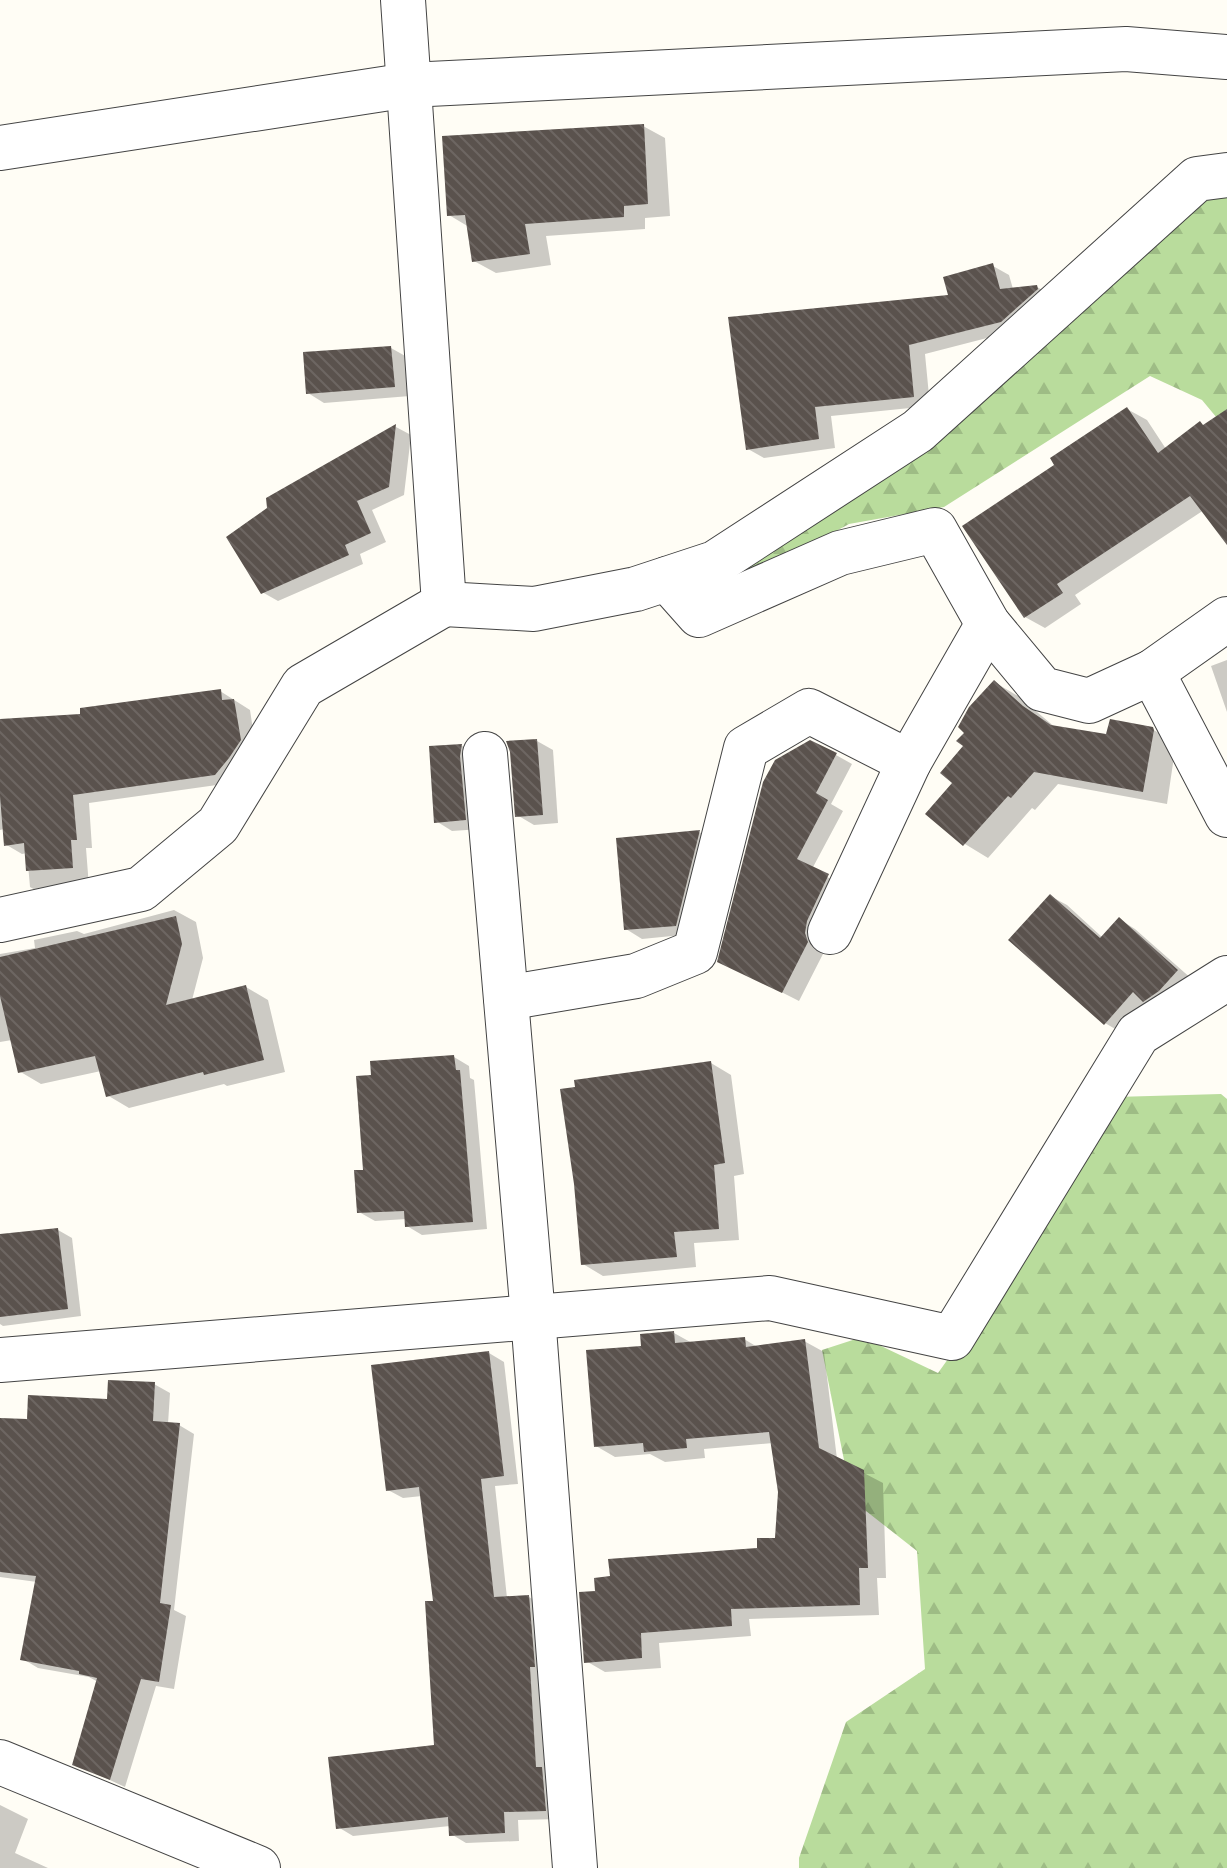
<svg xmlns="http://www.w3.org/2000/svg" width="1227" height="1868" viewBox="0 0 1227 1868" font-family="'PT Serif',serif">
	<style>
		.forest { fill: url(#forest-firs) }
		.shadow { fill: #0003 }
		.building { fill: url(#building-back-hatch) }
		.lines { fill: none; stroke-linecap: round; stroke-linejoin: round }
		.minor-casing { stroke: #444; stroke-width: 46 }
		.minor { stroke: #fff; stroke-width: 44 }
	</style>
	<defs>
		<pattern id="forest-firs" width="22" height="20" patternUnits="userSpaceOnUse" patternTransform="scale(2)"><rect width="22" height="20" fill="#b9dc9c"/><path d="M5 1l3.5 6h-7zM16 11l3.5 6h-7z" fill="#9ebc85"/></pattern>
		<pattern id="building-back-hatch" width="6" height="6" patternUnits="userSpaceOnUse" patternTransform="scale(2)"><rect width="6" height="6" fill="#5a524d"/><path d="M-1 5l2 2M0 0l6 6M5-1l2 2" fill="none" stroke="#6d6662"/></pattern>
	</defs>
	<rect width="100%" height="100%" fill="#fffdf5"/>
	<g class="forest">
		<polygon points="1227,189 1227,430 1202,400 1150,376 944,507 849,524 723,593 717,576 1204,193"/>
		<polygon points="1221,1094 1227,1099 1227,1868 799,1868 799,1858 846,1722 925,1669 917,1551 852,1500 822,1350 862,1337 938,1373 968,1331 1115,1097"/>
	</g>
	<g class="shadow">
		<polygon points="643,126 665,138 670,216 645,218 645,229 546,236 551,265 496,273 474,261 469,227 449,215"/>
		<polygon points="993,266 1009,275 1013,289 1037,287 1053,296 1018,330 925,354 930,406 831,416 835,448 764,458 748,449"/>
		<polygon points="391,348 407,357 410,396 324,403 308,393"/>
		<polygon points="1127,409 1147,420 1166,449 1205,426 1227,425 1227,542 1204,510 1075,595 1081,604 1045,628 1025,617 1057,465"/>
		<polygon points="396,427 411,435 404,495 372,510 386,542 360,554 363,564 278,601 262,592 268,499"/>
		<polygon points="1227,660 1227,712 1211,666"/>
		<polygon points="994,682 1018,696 1056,728 1108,736 1152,729 1176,743 1167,804 1058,784 1035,810 1032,808 988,858 965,844 955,782 967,732"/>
		<polygon points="220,691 250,710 256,750 231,783 89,803 92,848 86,848 89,887 46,896 30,887 27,853 22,854 5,844 4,829 0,830 0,722 83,715"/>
		<polygon points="537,741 553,750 558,823 534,825 517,815"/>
		<polygon points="462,746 478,755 481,829 452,831 436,821 431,748"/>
		<polygon points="836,755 852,764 831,804 843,811 812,869 844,886 824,952 799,1001 720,961"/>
		<polygon points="699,832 715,841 692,934 642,939 626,929"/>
		<polygon points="1050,896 1067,905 1103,938 1119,919 1135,929 1193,980 1122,1033 1105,1023"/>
		<polygon points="174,910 196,922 203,958 192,1000 246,987 268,1000 285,1072 227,1086 224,1084 129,1108 107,1095 101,1071 41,1084 19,1071 12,1040 0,1042 0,954 35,948 34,940 77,931 84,934"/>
		<polygon points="454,1057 469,1066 470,1078 474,1080 487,1229 422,1235 407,1226 406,1219 375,1221 359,1212 366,1172"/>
		<polygon points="711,1063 731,1075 744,1174 734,1176 739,1240 694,1243 696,1267 603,1276 583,1264"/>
		<polygon points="58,1230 72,1238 81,1316 3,1326 0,1324 0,1236"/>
		<polygon points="674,1333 692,1343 744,1339 759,1348 804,1341 824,1352 837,1459 883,1483 886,1578 877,1578 879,1615 749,1619 751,1636 659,1643 661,1668 605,1672 586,1661 597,1593 612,1578 759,1550 776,1540 780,1492 773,1443 704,1449 705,1458 665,1462 650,1454 615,1457 596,1446 643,1347"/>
		<polygon points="489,1353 504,1362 518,1484 495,1486 507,1598 529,1597 544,1606 560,1819 518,1820 519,1841 466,1843 451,1834 450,1826 353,1836 338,1827 436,1747 435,1602 422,1496 403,1498 388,1490"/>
		<polygon points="154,1384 170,1393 168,1424 179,1425 194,1434 174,1610 186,1616 174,1689 156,1686 125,1787 75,1764 98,1682 89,1677 38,1668 23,1659 37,1582 0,1577 0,1420 29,1421 109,1402"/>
		<polygon points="0,1805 28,1819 15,1853 48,1868 0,1868"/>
	</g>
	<g class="building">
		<polygon points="644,124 648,204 624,206 624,217 525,224 530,254 472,262 465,215 447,216 442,136"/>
		<polygon points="993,263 1000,289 1037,285 1038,289 1001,322 909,345 914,397 815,407 819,439 746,450 728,317 948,295 943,277"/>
		<polygon points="391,346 395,387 306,394 303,352"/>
		<polygon points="1127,407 1158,453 1200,421 1203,425 1227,409 1227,545 1190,496 1057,584 1063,593 1024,618 962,526 1054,465 1050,458"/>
		<polygon points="396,424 389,487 357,501 371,533 345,545 349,555 261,594 226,537 267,508 266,498"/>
		<polygon points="994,680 1023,706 1051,725 1106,734 1110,719 1153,727 1154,730 1143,792 1034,772 1011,798 1008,796 963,846 925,814 952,783 940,773 963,746 956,741 964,733 958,727 969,707"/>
		<polygon points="221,689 222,700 234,699 241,740 229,758 215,775 73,795 77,840 71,840 73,868 26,871 24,843 4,846 0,796 0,719 80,714 80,708"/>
		<polygon points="537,739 543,815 515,817 510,752 506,741"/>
		<polygon points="810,740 837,753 816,793 828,800 797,859 829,874 807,921 805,933 808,942 782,993 717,962 763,782 775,760"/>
		<polygon points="462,744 460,756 466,820 434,823 429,746"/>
		<polygon points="700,830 676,926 624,930 616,838"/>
		<polygon points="1050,894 1100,938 1119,917 1178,970 1159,991 1143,1002 1133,992 1104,1025 1008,940"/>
		<polygon points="176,916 182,944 166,1005 246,985 264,1060 204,1075 203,1072 106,1097 95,1056 18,1073 0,996 0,957"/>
		<polygon points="454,1055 456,1070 460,1070 473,1222 405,1227 404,1211 357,1213 354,1170 363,1170 356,1076 371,1075 370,1061"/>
		<polygon points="711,1061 725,1163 714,1165 719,1229 674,1232 677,1257 581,1265 574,1184 560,1089 575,1087 574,1080"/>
		<polygon points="58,1228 68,1309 0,1317 0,1234"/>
		<polygon points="674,1331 675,1343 745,1337 746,1347 805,1339 819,1448 864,1470 868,1568 859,1568 860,1605 731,1609 732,1626 641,1633 642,1658 584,1663 579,1592 595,1591 594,1578 610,1576 608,1559 757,1548 757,1538 775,1538 778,1492 769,1432 686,1439 687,1448 644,1452 643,1443 594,1447 586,1350 641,1346 640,1334"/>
		<polygon points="489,1351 504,1476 481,1479 494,1597 529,1595 535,1667 530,1667 536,1767 542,1767 546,1811 504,1812 505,1833 449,1836 448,1817 336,1829 328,1757 434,1745 425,1601 433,1601 419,1487 386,1491 371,1365"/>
		<polygon points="108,1380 155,1382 153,1421 180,1423 160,1603 171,1605 159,1682 141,1679 110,1780 72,1765 97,1678 79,1674 79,1671 20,1660 36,1576 0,1572 0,1418 27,1419 28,1395 107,1399"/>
	</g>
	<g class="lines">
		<g class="minor-casing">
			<g id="minor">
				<polyline points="0,148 409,85 1126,49 1227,57"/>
				<polyline points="667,579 699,615 840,553 935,530 988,624 1042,689 1089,701 1152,672 1227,815"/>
				<polyline points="444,604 534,609 636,589 715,563 918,431 1197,179 1227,175"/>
				<polyline points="1152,672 1227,619"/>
				<polyline points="485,754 533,1316 575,1868"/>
				<polyline points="0,920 141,889 218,825 303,686 444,604 403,0"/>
				<polyline points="830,932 909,762 988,624"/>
				<polyline points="506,998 636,976 695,952 746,748 809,711 909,762"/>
				<polyline points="0,1360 770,1298 952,1338 1138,1034 1227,978"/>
				<polyline points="0,1762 258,1868"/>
			</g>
		</g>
		<use href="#minor" class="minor"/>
	</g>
</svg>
